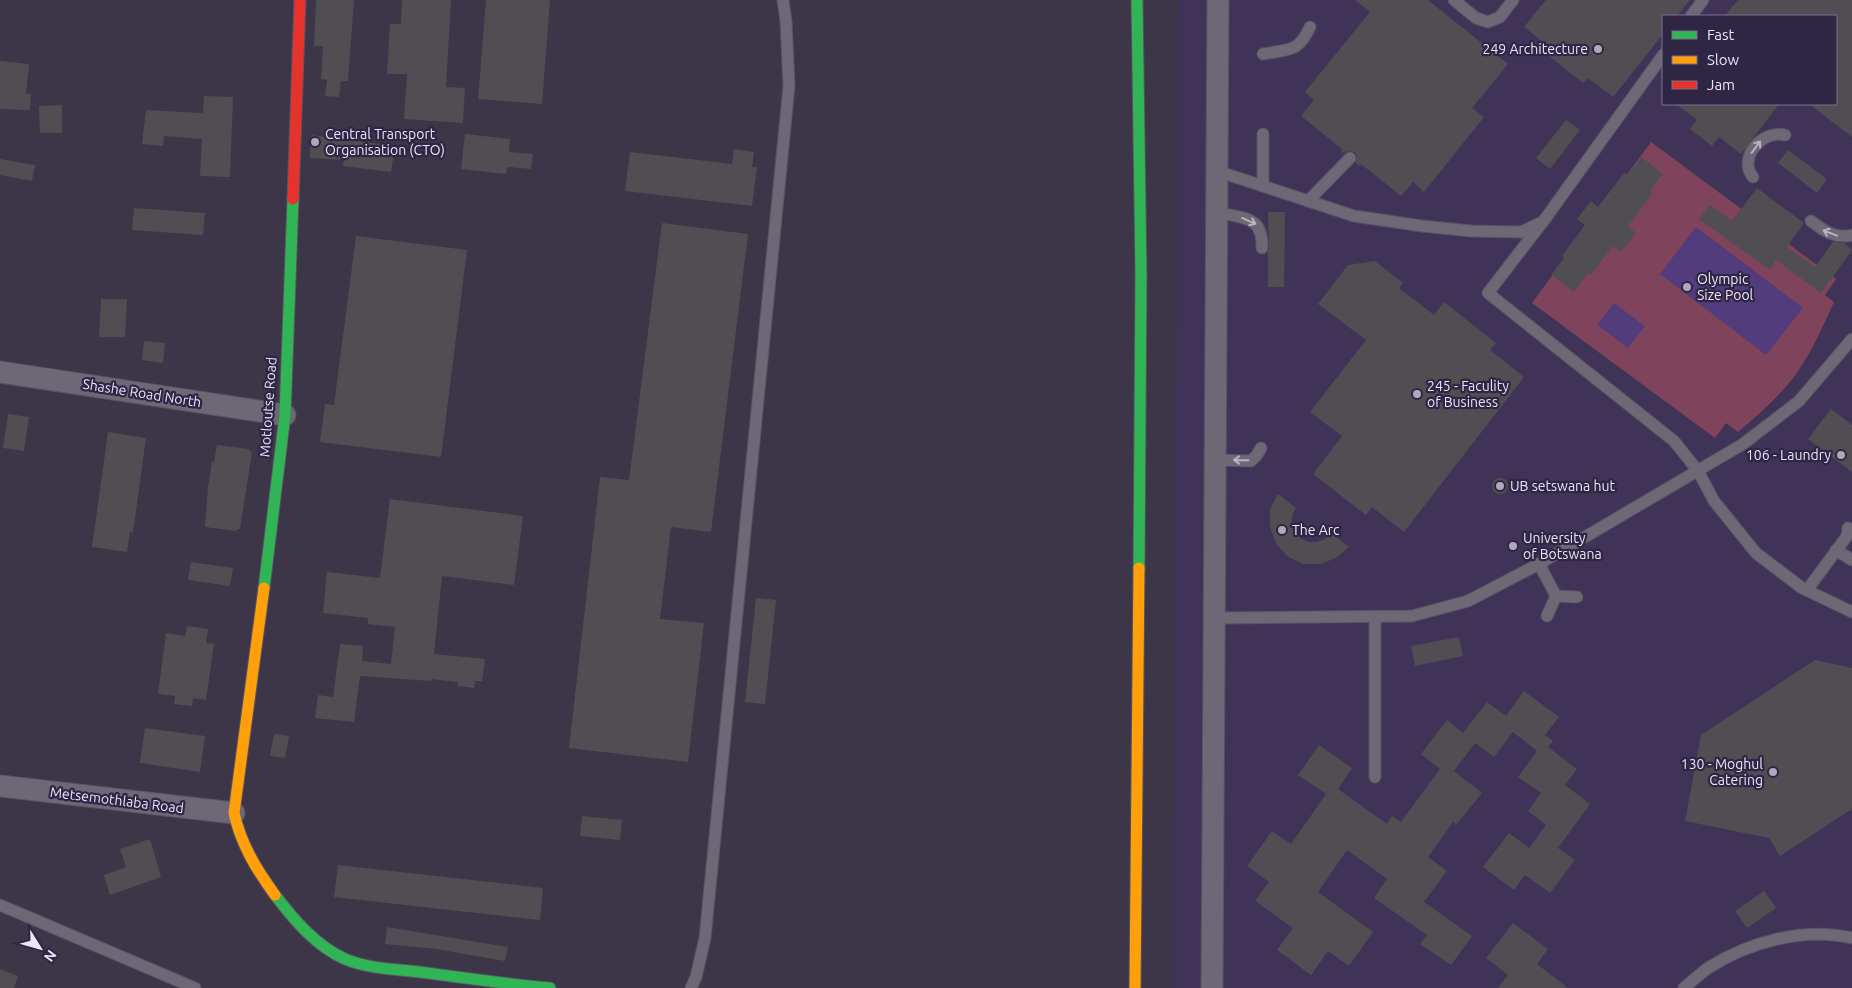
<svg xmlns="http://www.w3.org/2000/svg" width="1852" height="988" viewBox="0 0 1852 988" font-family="Ubuntu,sans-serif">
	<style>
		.built { fill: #3f3458; fill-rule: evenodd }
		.green { fill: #7f445c }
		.water { fill: #523c7c }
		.building { fill: #504e52 }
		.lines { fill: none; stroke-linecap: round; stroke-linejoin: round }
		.lane-casing { stroke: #585362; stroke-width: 13 }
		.street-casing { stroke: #585362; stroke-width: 23 }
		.fast-casing { stroke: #585362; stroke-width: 13 }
		.slow-casing { stroke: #585362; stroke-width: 13 }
		.jam-casing { stroke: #585362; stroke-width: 13 }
		.lane { stroke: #6c6876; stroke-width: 11 }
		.street { stroke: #6c6876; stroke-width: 21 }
		.fast { stroke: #30b455; stroke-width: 11 }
		.slow { stroke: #ff9f0a; stroke-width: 11 }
		.jam { stroke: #e5322d; stroke-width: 11 }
		.oneway { stroke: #b8b3c5 }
		.poi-dot { fill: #ada8bb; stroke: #2f2544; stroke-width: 2 }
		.labels { text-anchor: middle; stroke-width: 4.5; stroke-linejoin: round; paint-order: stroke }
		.poi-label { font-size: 14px; fill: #eae5f9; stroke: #2f2544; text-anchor: start }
		.street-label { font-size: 14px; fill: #eae5f9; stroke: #2f2544 }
	</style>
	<rect width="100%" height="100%" fill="#3c3648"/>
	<path class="built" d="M1178,0H1852V988H1172ZM1663,16H1836V104H1663Z"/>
	<path class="green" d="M1651,142L1836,279L1825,295L1834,302C1823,326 1812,352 1796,374C1780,396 1759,414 1738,432L1726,423L1715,438L1532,303Z"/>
	<g class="water">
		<polygon points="1696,227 1803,308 1766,355 1660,274"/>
		<polygon points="1614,303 1645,326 1628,348 1597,325"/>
	</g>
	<g class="building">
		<polygon points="316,0 354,0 348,81 341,81 339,97 325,96 327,80 321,79 323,46 314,46"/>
		<polygon points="402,0 451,0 446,87 465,88 463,123 404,119 407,74 387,74 390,24 401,24"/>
		<polygon points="486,0 550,0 542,104 478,99"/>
		<polygon points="1355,0 1428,0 1508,64 1472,108 1484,117 1424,192 1413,182 1401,196 1361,164 1360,166 1356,163 1357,156 1355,152 1348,151 1344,153 1341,151 1342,149 1301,116 1314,100 1305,92 1370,12"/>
		<polygon points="1546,0 1690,0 1677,16 1663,16 1663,34 1613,97 1588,78 1583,83 1544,52 1548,46 1524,27"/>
		<polygon points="1738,0 1852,0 1852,137 1809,104 1836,104 1836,16 1725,16"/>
		<polygon points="0,61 29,64 26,94 31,94 30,110 0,109"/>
		<polygon points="204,96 233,97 230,177 200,176 202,139 164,136 163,146 142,144 146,110 203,113"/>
		<polygon points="1676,104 1779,104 1741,154 1719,137 1712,146 1690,129 1697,120"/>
		<polygon points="62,105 62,133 40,133 39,106"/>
		<polygon points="1566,120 1580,130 1550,169 1536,158"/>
		<polygon points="465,134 510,139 509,152 533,154 531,169 507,167 506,174 461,169"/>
		<polygon points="311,135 395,146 391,172 343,166 344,160 310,158"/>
		<polygon points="734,149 754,152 752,167 757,167 752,206 625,191 630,152 732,164"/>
		<polygon points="1788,150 1827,179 1817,193 1778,163"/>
		<polygon points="1641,157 1663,174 1650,191 1653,193 1628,226 1636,233 1621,252 1613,246 1591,275 1588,273 1574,292 1551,275 1564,258 1562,256 1585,225 1577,219 1591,201 1598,207 1624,173 1628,175"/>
		<polygon points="0,159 35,165 32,181 0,175"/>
		<polygon points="1757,188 1804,223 1787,247 1815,267 1833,242 1844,243 1852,250 1821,293 1776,260 1770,270 1699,219 1710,205 1732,221"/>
		<polygon points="134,208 205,213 203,235 132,230"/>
		<polygon points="1268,212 1285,212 1284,287 1268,287 1268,252 1269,248"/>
		<polygon points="662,223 748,234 711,532 671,527 660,619 704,623 688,762 569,748 600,477 629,480"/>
		<polygon points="356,236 467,250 441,457 320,442 325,404 334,405"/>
		<polygon points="1375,261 1403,283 1399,288 1434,315 1444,302 1496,343 1490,350 1524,377 1404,532 1372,507 1366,515 1313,474 1342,436 1310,412 1366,340 1318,304 1348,265"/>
		<polygon points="101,299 127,299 125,337 99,337"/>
		<polygon points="144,341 165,343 163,363 142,360"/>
		<polygon points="1831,409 1852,425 1852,472 1808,439"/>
		<polygon points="8,414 29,417 24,451 3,448"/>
		<polygon points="108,432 146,438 133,533 130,532 127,552 92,547"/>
		<polygon points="217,445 249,449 249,451 252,452 240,529 237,529 237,531 205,527 208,487 212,461 214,462"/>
		<circle cx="1500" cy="486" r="8"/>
		<polygon points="1278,494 1296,508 1292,515 1292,524 1295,532 1300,538 1308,542 1317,542 1325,539 1331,533 1349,547 1336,558 1320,564 1303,564 1287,556 1276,543 1270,527 1270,510"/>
		<polygon points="390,499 523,516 514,585 442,576 434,654 485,659 482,681 475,681 474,688 458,686 458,682 431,679 431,681 360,676 354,722 315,718 318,695 333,697 340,644 363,646 362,661 391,664 395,627 368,624 368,618 323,613 327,572 380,578"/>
		<polygon points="191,562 233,568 230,586 188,580"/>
		<polygon points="756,598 776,600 765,704 745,702"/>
		<polygon points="187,626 208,629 206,643 214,644 206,700 193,698 192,706 174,704 175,696 158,694 166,633 185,636"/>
		<polygon points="1459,637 1463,656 1415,666 1411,646"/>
		<polygon points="1815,660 1852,668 1852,809 1780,856 1769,838 1685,821 1701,735"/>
		<polygon points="1524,691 1559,717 1545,735 1553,741 1548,747 1577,769 1565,785 1590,804 1558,848 1575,860 1550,893 1525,875 1514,890 1483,867 1509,833 1529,848 1546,825 1528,811 1541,793 1518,777 1537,751 1513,732 1494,757 1475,743 1454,771 1482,793 1456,825 1453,822 1428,857 1447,871 1424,902 1472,936 1451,965 1420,944 1427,935 1374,898 1387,879 1347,850 1318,892 1373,932 1349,966 1328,951 1311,975 1277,950 1293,928 1255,901 1269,882 1247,866 1272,831 1291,844 1326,794 1298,775 1319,745 1352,768 1338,789 1387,824 1392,816 1401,822 1440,769 1421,754 1447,720 1463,733 1487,702 1506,716"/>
		<polygon points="145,728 205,736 200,772 140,763"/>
		<polygon points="274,734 289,736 285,758 270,756"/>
		<polygon points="582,816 622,820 620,840 580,836"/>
		<polygon points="150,839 161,877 110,895 104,875 126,867 120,849"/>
		<polygon points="338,865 543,888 540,920 334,897"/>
		<polygon points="1764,891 1776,908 1747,928 1735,911"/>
		<polygon points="1513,923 1548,949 1537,964 1568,988 1498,988 1508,975 1486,958"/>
		<polygon points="387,927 508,947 505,961 436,949 385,944"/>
		<polygon points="0,969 18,976 14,988 0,988"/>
	</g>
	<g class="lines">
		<g class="lane-casing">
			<g id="lane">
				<polyline points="1454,0 1476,18 1488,22 1500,17 1513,0"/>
				<polyline points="1691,16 1703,0"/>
				<path d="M1263,54C1289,49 1298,53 1310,27"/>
				<polyline points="1663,55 1545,219 1488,293 1674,441 1698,471 1714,501 1756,553 1802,588 1852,612"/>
				<polyline points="1263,134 1263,186"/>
				<polyline points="1217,171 1354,216 1422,226 1471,231 1521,232 1540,223"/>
				<path d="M1753,177C1737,158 1763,129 1785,135"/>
				<polyline points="1308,201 1350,158"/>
				<path d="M1217,212C1244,219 1263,215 1262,248"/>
				<path d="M1811,221C1824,231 1835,239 1852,235"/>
				<polyline points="1216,460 1251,461 1257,455 1261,448"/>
				<polyline points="1836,550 1852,560"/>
				<polyline points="1539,564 1556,596"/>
				<polyline points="1807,590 1847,536 1848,528"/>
				<polyline points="1547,616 1556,596 1577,597"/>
				<polyline points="1215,618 1412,616 1468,601 1539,564 1743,444 1799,401 1852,339"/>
				<polyline points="1375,777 1375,617"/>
				<polyline points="0,905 195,988"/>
				<polyline points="691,988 696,977 705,938 789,86 786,21 783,0"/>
				<path d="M1684,988C1692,981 1700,974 1708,968C1749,942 1803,927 1852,938"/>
			</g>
		</g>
		<g class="street-casing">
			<g id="street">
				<polyline points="0,372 285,415"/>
				<polyline points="0,786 234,813"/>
				<polyline points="1212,988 1218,0"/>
			</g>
		</g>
		<g class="fast-casing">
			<g id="fast">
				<polyline points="1137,0 1141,274 1139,568"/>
				<polyline points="264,588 285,415 293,199"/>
				<path d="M275,895C294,920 316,946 345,959C369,969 395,969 420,972C464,978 507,984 550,988"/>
			</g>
		</g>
		<g class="slow-casing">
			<g id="slow">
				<path d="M264,588L234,813C241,844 256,869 275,895"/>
				<polyline points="1135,988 1139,568"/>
			</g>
		</g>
		<g class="jam-casing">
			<polyline id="jam" points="293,199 300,0"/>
		</g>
		<use href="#lane" class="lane"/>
		<use href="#street" class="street"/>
		<use href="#fast" class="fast"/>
		<use href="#slow" class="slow"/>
		<use href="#jam" class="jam"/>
	</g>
	<defs><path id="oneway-shaft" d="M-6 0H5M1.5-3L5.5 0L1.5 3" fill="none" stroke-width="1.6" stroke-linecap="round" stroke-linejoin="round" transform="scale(1.25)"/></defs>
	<g class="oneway">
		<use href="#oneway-shaft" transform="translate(1756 147) rotate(-53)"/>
		<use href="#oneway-shaft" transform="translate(1249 221) rotate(24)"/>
		<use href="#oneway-shaft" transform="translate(1830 233) rotate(-159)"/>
		<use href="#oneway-shaft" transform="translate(1241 460) rotate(-179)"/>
	</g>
	<g class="poi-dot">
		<circle cx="1598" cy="49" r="5"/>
		<circle cx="315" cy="142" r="5"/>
		<circle cx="1687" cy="287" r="5"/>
		<circle cx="1417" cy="394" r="5"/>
		<circle cx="1841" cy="455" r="5"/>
		<circle cx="1500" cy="486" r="5"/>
		<circle cx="1282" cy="530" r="5"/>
		<circle cx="1513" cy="546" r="5"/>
		<circle cx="1773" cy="772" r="5"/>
	</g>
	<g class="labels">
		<g class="poi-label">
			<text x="1588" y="54" text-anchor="end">249 Architecture</text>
			<text x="325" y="139">Central Transport<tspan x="325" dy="16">Organisation (CTO)</tspan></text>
			<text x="1697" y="284">Olympic<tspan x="1697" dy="16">Size Pool</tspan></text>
			<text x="1427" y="391">245 - Faculity<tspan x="1427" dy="16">of Business</tspan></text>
			<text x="1831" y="460" text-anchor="end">106 - Laundry</text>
			<text x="1510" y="491">UB setswana hut</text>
			<text x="1292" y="535">The Arc</text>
			<text x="1523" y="543">University<tspan x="1523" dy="16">of Botswana</tspan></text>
			<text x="1763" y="769" text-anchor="end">130 - Moghul<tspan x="1763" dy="16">Catering</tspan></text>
		</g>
		<g class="street-label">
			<text transform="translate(142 393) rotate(9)" y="5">Shashe Road North</text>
			<text transform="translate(268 407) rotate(-86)" y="5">Motloutse Road</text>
			<text transform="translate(117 800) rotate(7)" y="5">Metsemothlaba Road</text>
		</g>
	</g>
	<rect x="1662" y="15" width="175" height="90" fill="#2f2544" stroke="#7a728c"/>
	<rect x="1672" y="31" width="25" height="8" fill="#30b455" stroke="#7a728c"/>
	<text x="1707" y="40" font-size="15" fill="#eae5f9">Fast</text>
	<rect x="1672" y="56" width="25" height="8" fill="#ff9f0a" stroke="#7a728c"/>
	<text x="1707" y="65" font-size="15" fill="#eae5f9">Slow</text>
	<rect x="1672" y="81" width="25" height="8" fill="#e5322d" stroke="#7a728c"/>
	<text x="1707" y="90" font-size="15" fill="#eae5f9">Jam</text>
	<g transform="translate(40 948) rotate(127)" stroke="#2f2544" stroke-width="4" paint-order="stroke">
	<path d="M0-4L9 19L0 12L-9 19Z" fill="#eae5f9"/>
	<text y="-8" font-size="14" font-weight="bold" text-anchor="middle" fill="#eae5f9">N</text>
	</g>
</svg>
